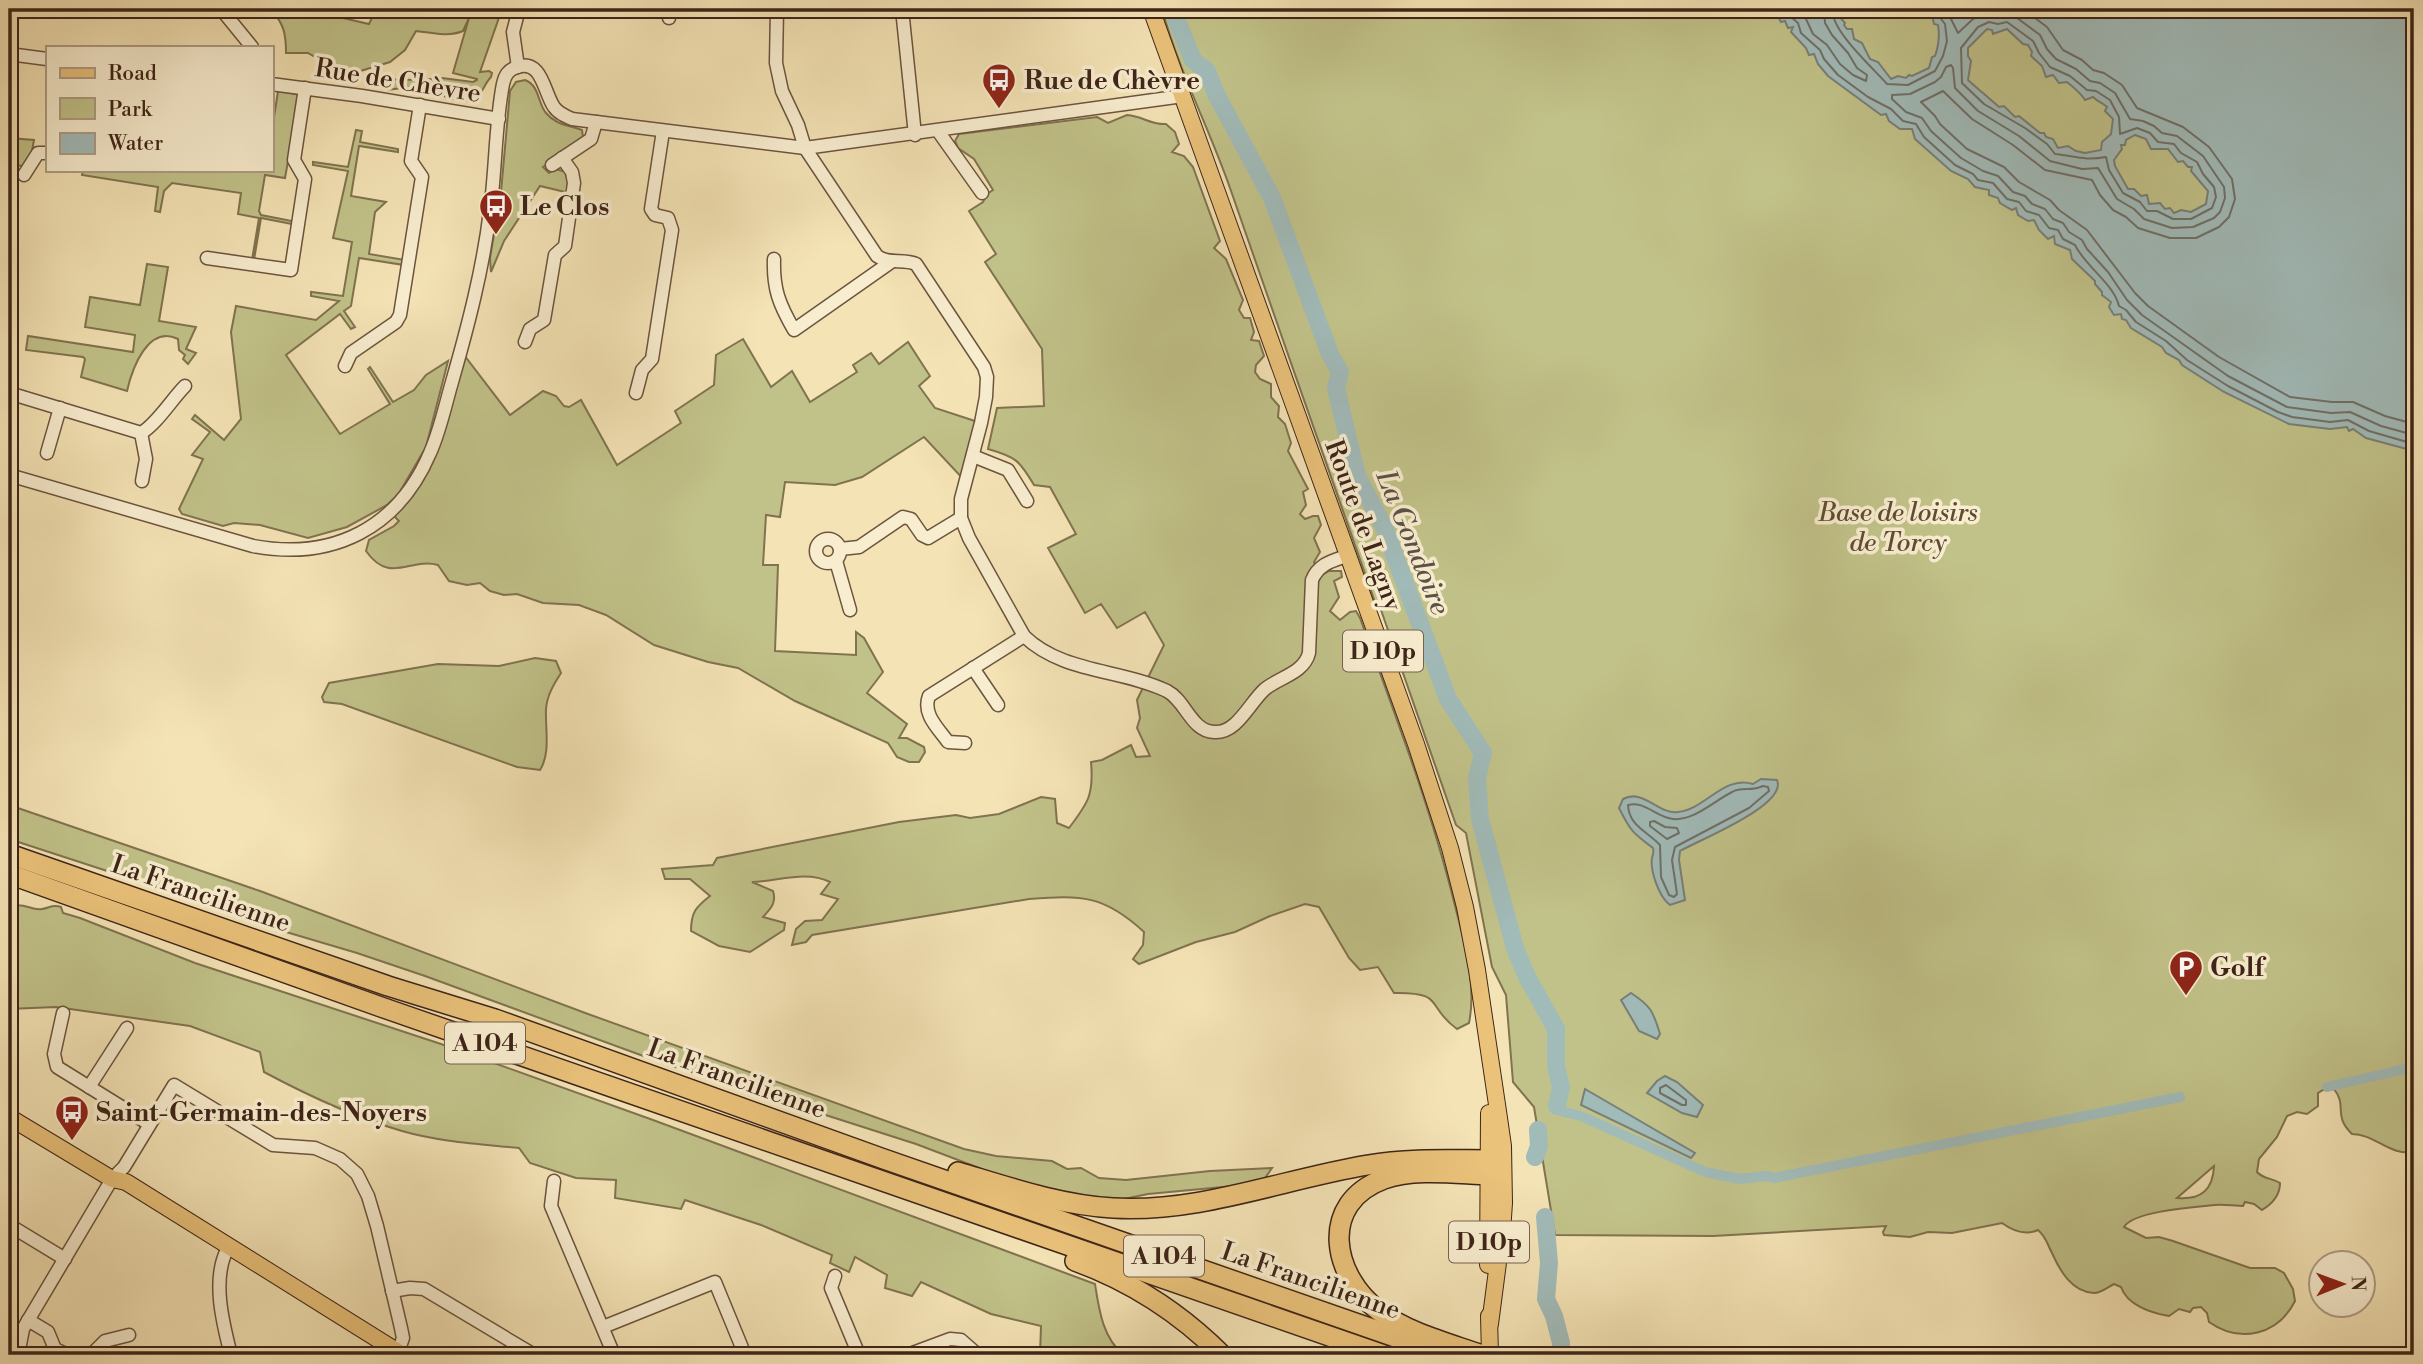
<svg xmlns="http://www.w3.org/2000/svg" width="2423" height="1364" viewBox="0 0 2423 1364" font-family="'Libre Bodoni',serif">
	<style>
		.green { fill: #c1c289; stroke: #807350; stroke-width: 2; fill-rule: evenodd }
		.water { fill: #a1bbb9; stroke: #797f79; stroke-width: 2; fill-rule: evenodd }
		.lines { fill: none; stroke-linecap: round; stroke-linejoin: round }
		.shore { stroke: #707068; stroke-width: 2 }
		.canal { stroke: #a1bbb9; stroke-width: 10 }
		.river { stroke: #a1bbb9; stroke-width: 18 }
		.minor-casing { stroke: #6c543f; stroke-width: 15 }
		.major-casing { stroke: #3e2418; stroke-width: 18 }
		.highway-casing { stroke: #3e2418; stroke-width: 22 }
		.minor { stroke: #f8edcf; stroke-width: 12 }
		.major { stroke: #eac27a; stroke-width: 16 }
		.highway { stroke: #eac27a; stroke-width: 19 }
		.labels { text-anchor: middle; stroke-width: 7; stroke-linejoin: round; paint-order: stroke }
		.shield { fill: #f8edcf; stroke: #76604f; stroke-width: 2 }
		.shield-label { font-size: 24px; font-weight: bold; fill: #3e2418 }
		.street-label { font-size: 26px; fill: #3e2418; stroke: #f8edcf }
		.poi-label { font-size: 26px; font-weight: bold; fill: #3e2418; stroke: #f8edcf; text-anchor: start }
		.park-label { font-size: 26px; font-style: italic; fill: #5f4c34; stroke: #f8edcf }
		.water-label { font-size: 28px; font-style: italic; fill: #5c5148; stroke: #f8edcf }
	</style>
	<rect width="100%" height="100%" fill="#f4e3b5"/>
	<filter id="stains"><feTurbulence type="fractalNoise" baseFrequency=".00286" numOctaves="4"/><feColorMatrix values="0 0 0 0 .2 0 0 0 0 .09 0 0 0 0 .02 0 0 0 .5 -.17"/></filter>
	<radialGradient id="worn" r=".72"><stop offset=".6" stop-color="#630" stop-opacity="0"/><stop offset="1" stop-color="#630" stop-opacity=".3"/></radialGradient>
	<g class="green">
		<path d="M270,9H318L317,15H330L369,24L376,9H502L480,72L489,71L492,73L491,77C483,85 483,95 473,101C459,101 442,100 435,87L427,86L415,94L410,87L387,90L373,82L374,79L419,80L442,78L473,82L477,80V79L453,73L469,18L463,31C449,37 432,33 416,31L405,50L390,62L354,73L332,67L308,53H286C286,34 284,23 270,9Z"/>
		<path d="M1162,9H2414V1152C2389,1156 2375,1134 2352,1134C2332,1114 2348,1107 2334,1089L2323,1090L2318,1093V1106L2307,1114L2297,1112L2287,1116L2277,1137L2259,1159L2257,1172C2263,1179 2272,1178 2280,1183C2280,1196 2272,1204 2262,1210L2254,1204L2245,1202L2243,1206C2234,1206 2224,1204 2215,1205C2196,1207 2133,1211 2124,1227L2146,1238L2159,1237L2173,1241L2250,1268H2275L2284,1273L2293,1289L2295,1301C2278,1335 2240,1344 2209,1322L2207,1313L2201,1307L2193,1308L2190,1312L2179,1309L2169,1316C2151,1313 2127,1305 2121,1287L2114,1284C2108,1287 2101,1293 2094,1293C2072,1292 2060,1271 2052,1253C2047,1244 2047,1238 2038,1230C2025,1236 2013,1231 2002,1223L1952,1233L1928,1232L1910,1237L1884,1235L1883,1232L1886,1226L1713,1236L1555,1235L1534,1107L1513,1082L1506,995L1492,967L1466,833L1456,825L1381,610L1376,605C1326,466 1279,327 1230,188C1209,128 1179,71 1162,9ZM2214,1166C2213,1190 2201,1200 2177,1198Z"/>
		<path d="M525,80C540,86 537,102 546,113C556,125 568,125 582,130L583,137L543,167L549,173L555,169L567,172L569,193L540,186L504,241L491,272L490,258L501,192L510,91L516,82Z"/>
		<polygon points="278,91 297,94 299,99 285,178 265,175 259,211 261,215 292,221 292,224 261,218 254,260 252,260 259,218 238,214 241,193 172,183 164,191 160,212 155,211 158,187 82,175 83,170 271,170 271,137"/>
		<path d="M1127,115C1143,116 1150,125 1166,124L1175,132L1179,144L1172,152L1184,156L1193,167L1220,241L1214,248L1226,259L1243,300L1239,310L1244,318H1250L1254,332L1251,340L1259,341L1264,356L1256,365L1255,372L1260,379L1271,384V397L1279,406L1278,417L1285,424L1291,443L1288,451L1308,489L1303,492L1306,505L1300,514L1305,519L1313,516H1318L1321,525L1314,538L1320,552L1314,562L1320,576L1329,571H1341L1342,577L1334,581L1339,597L1330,611L1340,620L1350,612L1356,611L1360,618C1394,712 1430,805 1454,902C1464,941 1477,984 1469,1023L1457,1029C1425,1006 1446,992 1394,993L1378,967L1360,970L1349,958L1319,907L1305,904L1270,916L1235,932L1196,942L1139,964L1133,959L1143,945L1144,932C1104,895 1082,895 1029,899L812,935L806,942L792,945L796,929L805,921L822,920L838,899L821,894L830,882C806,870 779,881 752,882L773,891C777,903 770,909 763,917L785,923L784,930L750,952L719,946L691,931C691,912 696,907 710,896L690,879H665L662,869L713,865L717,858L899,822L956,815L970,818L999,814L1041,797L1055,799L1057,823L1069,828C1088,803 1094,795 1091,762L1102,760L1131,745L1136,757L1150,756L1137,728L1140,718L1137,700L1164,645L1145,612L1117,628L1101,604L1085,613L1048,548L1076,534L1050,487L1034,485C1019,460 1016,457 988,449L997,408L1044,406L1042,349L985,262L996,254L969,211L983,202L987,194L993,190L974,159L958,148L955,141L959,134L1097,117L1108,123Z"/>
		<polygon points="356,130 362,131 360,142 398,149 398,152 359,146 351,196 386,202 375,212 369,254 405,260 404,265 359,258 351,306 344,311 355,327 351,329 340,314 286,355 340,434 390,404 368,369 370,367 393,402 414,390 426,375 448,361 426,447 398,495 387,505 347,527 308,538 260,525 234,523 223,526 182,514 179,509 203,459 192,455 210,432 192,419 195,415 224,440 241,419 231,332 236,306 316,320 339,301 311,296 311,292 343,296 352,242 333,238 348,171 313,165 313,162 348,167"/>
		<polygon points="9,138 34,140 29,167 9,164"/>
		<path d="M147,264L168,267L159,321L196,327L186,349L196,353L188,364L183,359L185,355L179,350L178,339C148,324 132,369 127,391L81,377L85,359L83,357L26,350L28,336L133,352L135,335L85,327L90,297L140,305Z"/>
		<path d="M743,339L771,387L792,371L810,402L857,372L853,365L871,353L879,364L908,342L930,376L919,386L935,408L981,423L966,482L924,437L862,477L835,485L785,482L780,517L766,515L763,565H778L775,651L856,655V632L864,638L883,672L867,693L907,724L899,738H907L924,747L925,752L919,762H909L897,757L888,743L795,701L738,668L708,662L654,645L606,615L579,605L543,603L517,594L504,595L490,591L480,583L467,585L449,581L438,565C410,557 390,585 366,551L369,540L394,526L399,521L391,513L412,487L461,351L510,415L543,391L556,396L564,406L569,407L581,400L617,465L681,423L675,411L714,385L716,355Z"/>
		<path d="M535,658L556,661L561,673C554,684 547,695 546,709C545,728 551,753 540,770L517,767L342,704L324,702L322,697L329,683L438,664L499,666Z"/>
		<polygon points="9,805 260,891 588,1014 964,1149 996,1156 1052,1161 1067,1169 1081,1168 1099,1178 1126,1180 1210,1171 1272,1168 1265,1178 1255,1184 1148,1194 1119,1200 1096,1199 1008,1179 916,1144 657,1061 425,976 357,953 276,929 239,914 9,839"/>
		<path d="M9,892H12L11,906C25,902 31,911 42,909C50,908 52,904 61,907L63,913L80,918L195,963L441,1044L653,1120L1095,1284C1099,1310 1103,1339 1124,1355H1040L1041,1326L991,1314L921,1282L912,1296L885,1288L887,1275L855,1257L849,1272L830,1263L832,1255L761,1225L685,1200L681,1209L615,1198L616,1180L576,1178L530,1163L519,1148C480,1144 440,1142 402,1131C354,1117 307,1095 264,1072L260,1052L190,1026L56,1007L9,1009Z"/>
	</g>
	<g class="water">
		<path d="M1774,9H1840L1838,15L1845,23L1844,25L1847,29H1852L1854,39L1862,43L1870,59L1878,62L1891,79L1898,76L1906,78L1909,75L1912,76L1929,68L1932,57L1935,56C1939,45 1940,37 1938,25L1934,24L1931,11L1927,9H2414V451L2366,438L2353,429L2349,431L2347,427L2330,429L2289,424L2224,392L2182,365L2179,360L2166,353L2162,347L2131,328L2126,320L2122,319L2121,314L2114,315L2109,307L2111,302L2102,295V292L2095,284V281L2072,259L2070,250L2055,244L2054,236L2048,239L2039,230L2034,220L2028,221L2018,215L2016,208L2012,210L2000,203L1998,198L1989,195V190L1975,187L1968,179L1951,171L1915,139L1912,129H1900L1889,121L1886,114L1881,115L1828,76L1818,64L1814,54L1809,55L1806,48L1791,32L1793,27L1788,28L1785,21L1781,22ZM1987,29L1992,30L1993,34L2007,29L2023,44L2028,45L2032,52L2031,56L2042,66L2046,77L2053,75L2059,83L2067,82C2072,86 2082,95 2085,100L2093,97C2098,102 2103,103 2107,107L2105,111L2113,119L2111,134L2102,142L2101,150L2085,153L2076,151L2068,146L2058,148L2053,139L2046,137L2044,133H2040L2019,116L2015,117L2004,106L1999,107C1990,99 1978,89 1968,80L1971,61L1968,56V48ZM2135,135L2146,139L2151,149H2168L2178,162L2183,161L2188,167H2192L2191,171L2208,191L2206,204L2191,212L2181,210L2174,213L2170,208L2165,209L2160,203L2149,204L2147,195L2141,196L2134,189H2128L2115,166L2114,160L2122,149L2121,145H2125L2126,140Z"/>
		<path d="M1761,779L1777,780C1788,805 1699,840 1680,851L1679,860L1685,900L1670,905C1659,897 1650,871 1652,858C1653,855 1654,851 1653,848C1633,833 1631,832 1619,808L1623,799C1643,788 1659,815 1678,812C1706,809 1723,775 1753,784Z"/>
		<path d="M1631,993C1651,1006 1653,1011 1660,1034L1657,1039L1639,1031L1621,1000Z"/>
		<polygon points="1665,1076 1677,1082 1703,1105 1697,1117 1682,1113 1647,1093 1657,1081"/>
		<polygon points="1585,1089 1695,1153 1691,1158 1581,1105"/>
	</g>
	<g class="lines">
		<g class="shore">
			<path d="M1782,9L1798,23L1801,33L1820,50L1824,59L1838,75L1868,97L1891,109L1903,121L1916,124L1924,137L1955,165L1973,174L1978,180L1993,183L2007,199L2019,202L2026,211L2039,215L2049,228L2058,230L2063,239L2075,245C2085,266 2114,284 2119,306L2126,310L2136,322L2166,341L2187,360L2228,386L2278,412L2292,417L2330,422L2348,420L2369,431L2414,444"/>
			<polyline points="1795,9 1806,19 1813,34 1827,45 1840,64 1853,75 1866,81 1867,75 1857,68 1848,53 1832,35 1825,23 1824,9"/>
			<path d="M1833,9C1829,29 1874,69 1887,84L1908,85L1935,71L1943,56L1947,41L1945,24L1938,15L1937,9"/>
			<polyline points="1946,9 1958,33 1973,19 1984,14 2013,15 2040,35 2047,49 2056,59 2076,69 2090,81 2100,83 2115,93 2130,119 2143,121 2154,126 2162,133 2177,136 2203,156 2224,187 2225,198 2220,212 2214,218 2193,227 2172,228 2144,219 2134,209 2117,199 2098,168 2082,169 2050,161 2019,136 1978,111 1955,88 1953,68 1951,65 1946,67 1941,77 1935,82 1910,94 1892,95 1892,99 1906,112 1922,118 1931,131 1961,158 1983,171 1998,176 2013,192 2025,196 2032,204 2045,209 2053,219 2063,223 2069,232 2082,240 2087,249 2108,272 2127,300 2142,315 2228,376 2287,407 2331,413 2350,412 2381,426 2414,435"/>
			<polyline points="2023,9 2047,27 2063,50 2082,60 2093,70 2104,73 2122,85 2137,108 2183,127 2209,147 2232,179 2235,199 2229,217 2219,227 2196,238 2170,238 2138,228 2126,217 2113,210 2100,195 2092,180 2045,170 2013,145 1972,119 1943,91 1921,102 1935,116 1940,124 1967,149 2004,167 2019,182 2050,200 2059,210 2087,230 2135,293 2148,306 2219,357 2290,397 2332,402 2353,402 2385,416 2414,424"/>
			<path d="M1989,22L1998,24L2007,22L2033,41L2039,53L2050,67L2070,76L2087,90L2096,91L2110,100L2119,117L2120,134L2137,128L2150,133L2158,142L2174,144L2181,153L2197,162L2203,174L2214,187L2216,197L2212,208L2191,219H2173L2157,211H2147L2140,202L2123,193L2109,170L2106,157C2084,161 2075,156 2055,154L2047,144L2025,128L1984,104L1962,83L1961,48L1978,27Z"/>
			<path d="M1763,786L1768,787L1769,791L1749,808L1675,847L1672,860L1677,894L1674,897L1669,895L1661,877L1660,845C1647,831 1629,826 1628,805C1644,800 1657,818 1673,819C1694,821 1714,801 1732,792C1742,786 1751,792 1763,786Z"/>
			<polygon points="1654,821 1665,827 1677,828 1679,833 1667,839 1650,826 1650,822"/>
			<polygon points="1666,1085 1686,1100 1686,1105 1682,1105 1660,1093 1660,1088"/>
		</g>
		<g class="canal">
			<polyline points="2327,1087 2414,1067"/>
			<polyline points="1557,1106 1560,1111 1581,1116 1705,1172 1740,1179 1767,1176 1774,1178 2180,1097"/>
		</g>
		<g class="river">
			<polyline points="1172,9 1193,60 1207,71 1216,94 1272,198 1330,354 1340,372 1336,388 1357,476 1384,527 1448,699 1483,753 1477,778 1480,819 1515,948 1527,977 1556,1029 1556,1066 1561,1087 1557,1106"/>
			<polyline points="1535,1157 1539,1146 1538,1130"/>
			<polyline points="1545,1217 1549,1263 1546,1299 1554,1316 1561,1343 1561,1355"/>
		</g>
		<g class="minor-casing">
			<g id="minor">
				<polyline points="221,9 252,47"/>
				<polyline points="669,9 669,18"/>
				<path d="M777,9L776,63L782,91L798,125L805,148L877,256C889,265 903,258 916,264L984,367L987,377L986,397L981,423L961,499V518L969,538L1024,636C1062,673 1121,669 1167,691C1186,701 1191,731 1214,732C1237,734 1250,702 1265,689C1280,677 1304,673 1309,653L1312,580C1319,563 1333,561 1349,555"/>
				<polyline points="902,9 915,135"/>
				<polyline points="9,54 47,59"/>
				<polyline points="518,67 513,32 519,9"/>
				<polyline points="271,84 362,96 499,119"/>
				<polyline points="938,131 982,193"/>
				<polyline points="552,165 591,139 596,122"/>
				<polyline points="24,175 38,153 47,153"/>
				<polyline points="207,258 291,270 305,179 294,160 305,88"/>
				<path d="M774,259C773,289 779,304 794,330L891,262"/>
				<polyline points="525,342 530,329 544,320 555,255 565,246 574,183 572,172 562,158"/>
				<polyline points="345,366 351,353 396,322 400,315 422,177 411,161 420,105"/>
				<path d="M9,393L141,433C156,425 172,399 185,386"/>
				<polyline points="636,393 642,370 652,359 672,230 668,218 655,215 651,209 663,131"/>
				<polyline points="141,433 146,459 142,481"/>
				<polyline points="47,453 60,408"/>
				<polyline points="973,456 1008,470 1027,501"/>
				<path d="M9,475L253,546C333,561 398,528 430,453C440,431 445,406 452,382C468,326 483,269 490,211C496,169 495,125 503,84C505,75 508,70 517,67C542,58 544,93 554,107C558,113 565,116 572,119L805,148L1183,96"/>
				<circle cx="828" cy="551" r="12"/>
				<polyline points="840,549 859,547 903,517 911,519 922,535 928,538 961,518"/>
				<polyline points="836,561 850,610"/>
				<polyline points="973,668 998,705"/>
				<path d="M965,743L948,742C938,728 922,714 929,696L1024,636"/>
				<polyline points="63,1013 54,1054 57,1067 149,1124"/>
				<polyline points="89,1087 127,1028"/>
				<polyline points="554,1181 551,1206 614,1355"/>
				<polyline points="9,1225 65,1259"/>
				<path d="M228,1248C211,1278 223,1324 231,1355"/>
				<polyline points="835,1276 831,1288 859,1355"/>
				<polyline points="392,1291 410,1288 424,1289 529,1352 530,1355"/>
				<polyline points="28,1320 48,1332 55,1349 68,1355"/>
				<polyline points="603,1327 715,1282 745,1355"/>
				<polyline points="18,1355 23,1329 112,1179 124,1167 174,1085 273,1145 315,1148 340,1159 357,1174 368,1196 377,1226 401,1328 403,1338 398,1352"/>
				<polyline points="91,1355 105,1341 129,1335"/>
				<polyline points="907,1355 950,1339 961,1340 978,1355"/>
			</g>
		</g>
		<g class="major-casing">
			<g id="major">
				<polyline points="1151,9 1416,744 1450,848 1465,907 1477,970 1499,1118 1503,1146 1504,1203 1502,1232 1490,1324"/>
				<polyline points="9,1117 112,1179 126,1182 403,1355"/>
				<polyline points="1488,1265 1489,1113"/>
				<polyline points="1489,1316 1490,1355"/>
			</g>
		</g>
		<g class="highway-casing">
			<g id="highway">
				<polyline points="9,854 388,986 495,1019 881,1158 1447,1355"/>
				<polyline points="9,874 381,1007 1384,1355"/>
				<path d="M958,1172C1008,1187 1060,1205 1113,1208C1201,1213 1283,1179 1368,1165C1408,1158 1450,1160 1490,1160"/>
				<path d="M1075,1261C1130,1281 1181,1314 1222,1355"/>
				<path d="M1482,1355C1448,1343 1408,1333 1379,1311C1332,1276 1318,1203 1384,1179C1416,1168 1456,1174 1490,1175"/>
			</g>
		</g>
		<use href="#minor" class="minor"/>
		<use href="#major" class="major"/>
		<use href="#highway" class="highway"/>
	</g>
	<defs>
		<g id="bus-pin" transform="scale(1.75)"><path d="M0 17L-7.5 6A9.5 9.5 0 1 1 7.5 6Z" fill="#8f2418" stroke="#f8edcf"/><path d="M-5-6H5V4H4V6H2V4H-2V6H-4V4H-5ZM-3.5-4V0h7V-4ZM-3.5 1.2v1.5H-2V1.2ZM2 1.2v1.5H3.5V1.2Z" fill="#fff"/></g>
		<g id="parking-pin" transform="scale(1.75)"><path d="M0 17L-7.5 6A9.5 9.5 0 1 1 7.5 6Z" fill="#8f2418" stroke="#f8edcf"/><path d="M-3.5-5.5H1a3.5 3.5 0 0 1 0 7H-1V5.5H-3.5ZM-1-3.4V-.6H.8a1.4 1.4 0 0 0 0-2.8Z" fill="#fff"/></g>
	</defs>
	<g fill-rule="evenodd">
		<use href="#bus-pin" x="999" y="80"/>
		<use href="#bus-pin" x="496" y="206"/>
		<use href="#parking-pin" x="2186" y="967"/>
		<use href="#bus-pin" x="72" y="1112"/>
	</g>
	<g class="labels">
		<g class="shield">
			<rect x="1343" y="630.5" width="80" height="41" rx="5"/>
			<rect x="445" y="1022.5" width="80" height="41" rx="5"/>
			<rect x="1449" y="1221.5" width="80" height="41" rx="5"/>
			<rect x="1124" y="1235.5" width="80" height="41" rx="5"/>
		</g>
		<g class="shield-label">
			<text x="1383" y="659">D 10p</text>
			<text x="485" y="1051">A 104</text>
			<text x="1489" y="1250">D 10p</text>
			<text x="1164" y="1264">A 104</text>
		</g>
		<g class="street-label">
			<text transform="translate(398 80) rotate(9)" y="9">Rue de Chèvre</text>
			<text transform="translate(1364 525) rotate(70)" y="9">Route de Lagny</text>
			<text transform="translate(201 893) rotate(19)" y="9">La Francilienne</text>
			<text transform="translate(737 1078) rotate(20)" y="9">La Francilienne</text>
			<text transform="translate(1311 1280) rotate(19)" y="9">La Francilienne</text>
		</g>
		<g class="poi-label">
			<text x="1024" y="89">Rue de Chèvre</text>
			<text x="520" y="215">Le Clos</text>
			<text x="2210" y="976">Golf</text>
			<text x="96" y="1121">Saint-Germain-des-Noyers</text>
		</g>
		<g class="park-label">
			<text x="1898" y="521">Base de loisirs<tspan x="1898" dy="30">de Torcy</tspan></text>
		</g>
		<g class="water-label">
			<text transform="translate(1414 542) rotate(68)" y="10">La Gondoire</text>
		</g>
	</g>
	<rect width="2423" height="1364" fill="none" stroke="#f4e3b5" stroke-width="35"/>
	<rect x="10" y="10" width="2402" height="1343" fill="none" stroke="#3e2418" stroke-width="3.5"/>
	<rect x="18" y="18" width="2388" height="1329" fill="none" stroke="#3e2418" stroke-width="2"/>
	<rect x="46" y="46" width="228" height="126" fill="#f8edcf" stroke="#ae9d86" stroke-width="2"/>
	<rect x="60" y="68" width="35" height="10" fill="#eac27a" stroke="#ae9d86" stroke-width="2"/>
	<text x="108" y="80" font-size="21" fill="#3e2418">Road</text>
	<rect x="60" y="98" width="35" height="21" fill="#c1c289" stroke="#ae9d86" stroke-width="2"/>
	<text x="108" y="116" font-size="21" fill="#3e2418">Park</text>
	<rect x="60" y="133" width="35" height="21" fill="#a1bbb9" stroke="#ae9d86" stroke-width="2"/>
	<text x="108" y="150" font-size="21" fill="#3e2418">Water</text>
	<g transform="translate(2342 1284) rotate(89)"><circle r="33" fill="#f8edcf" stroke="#ae9d86" stroke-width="2"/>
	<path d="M0-5L12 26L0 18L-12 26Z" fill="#8f2418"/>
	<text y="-10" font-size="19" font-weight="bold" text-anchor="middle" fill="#3e2418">N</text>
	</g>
	<rect width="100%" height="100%" filter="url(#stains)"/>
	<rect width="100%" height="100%" fill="url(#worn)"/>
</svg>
